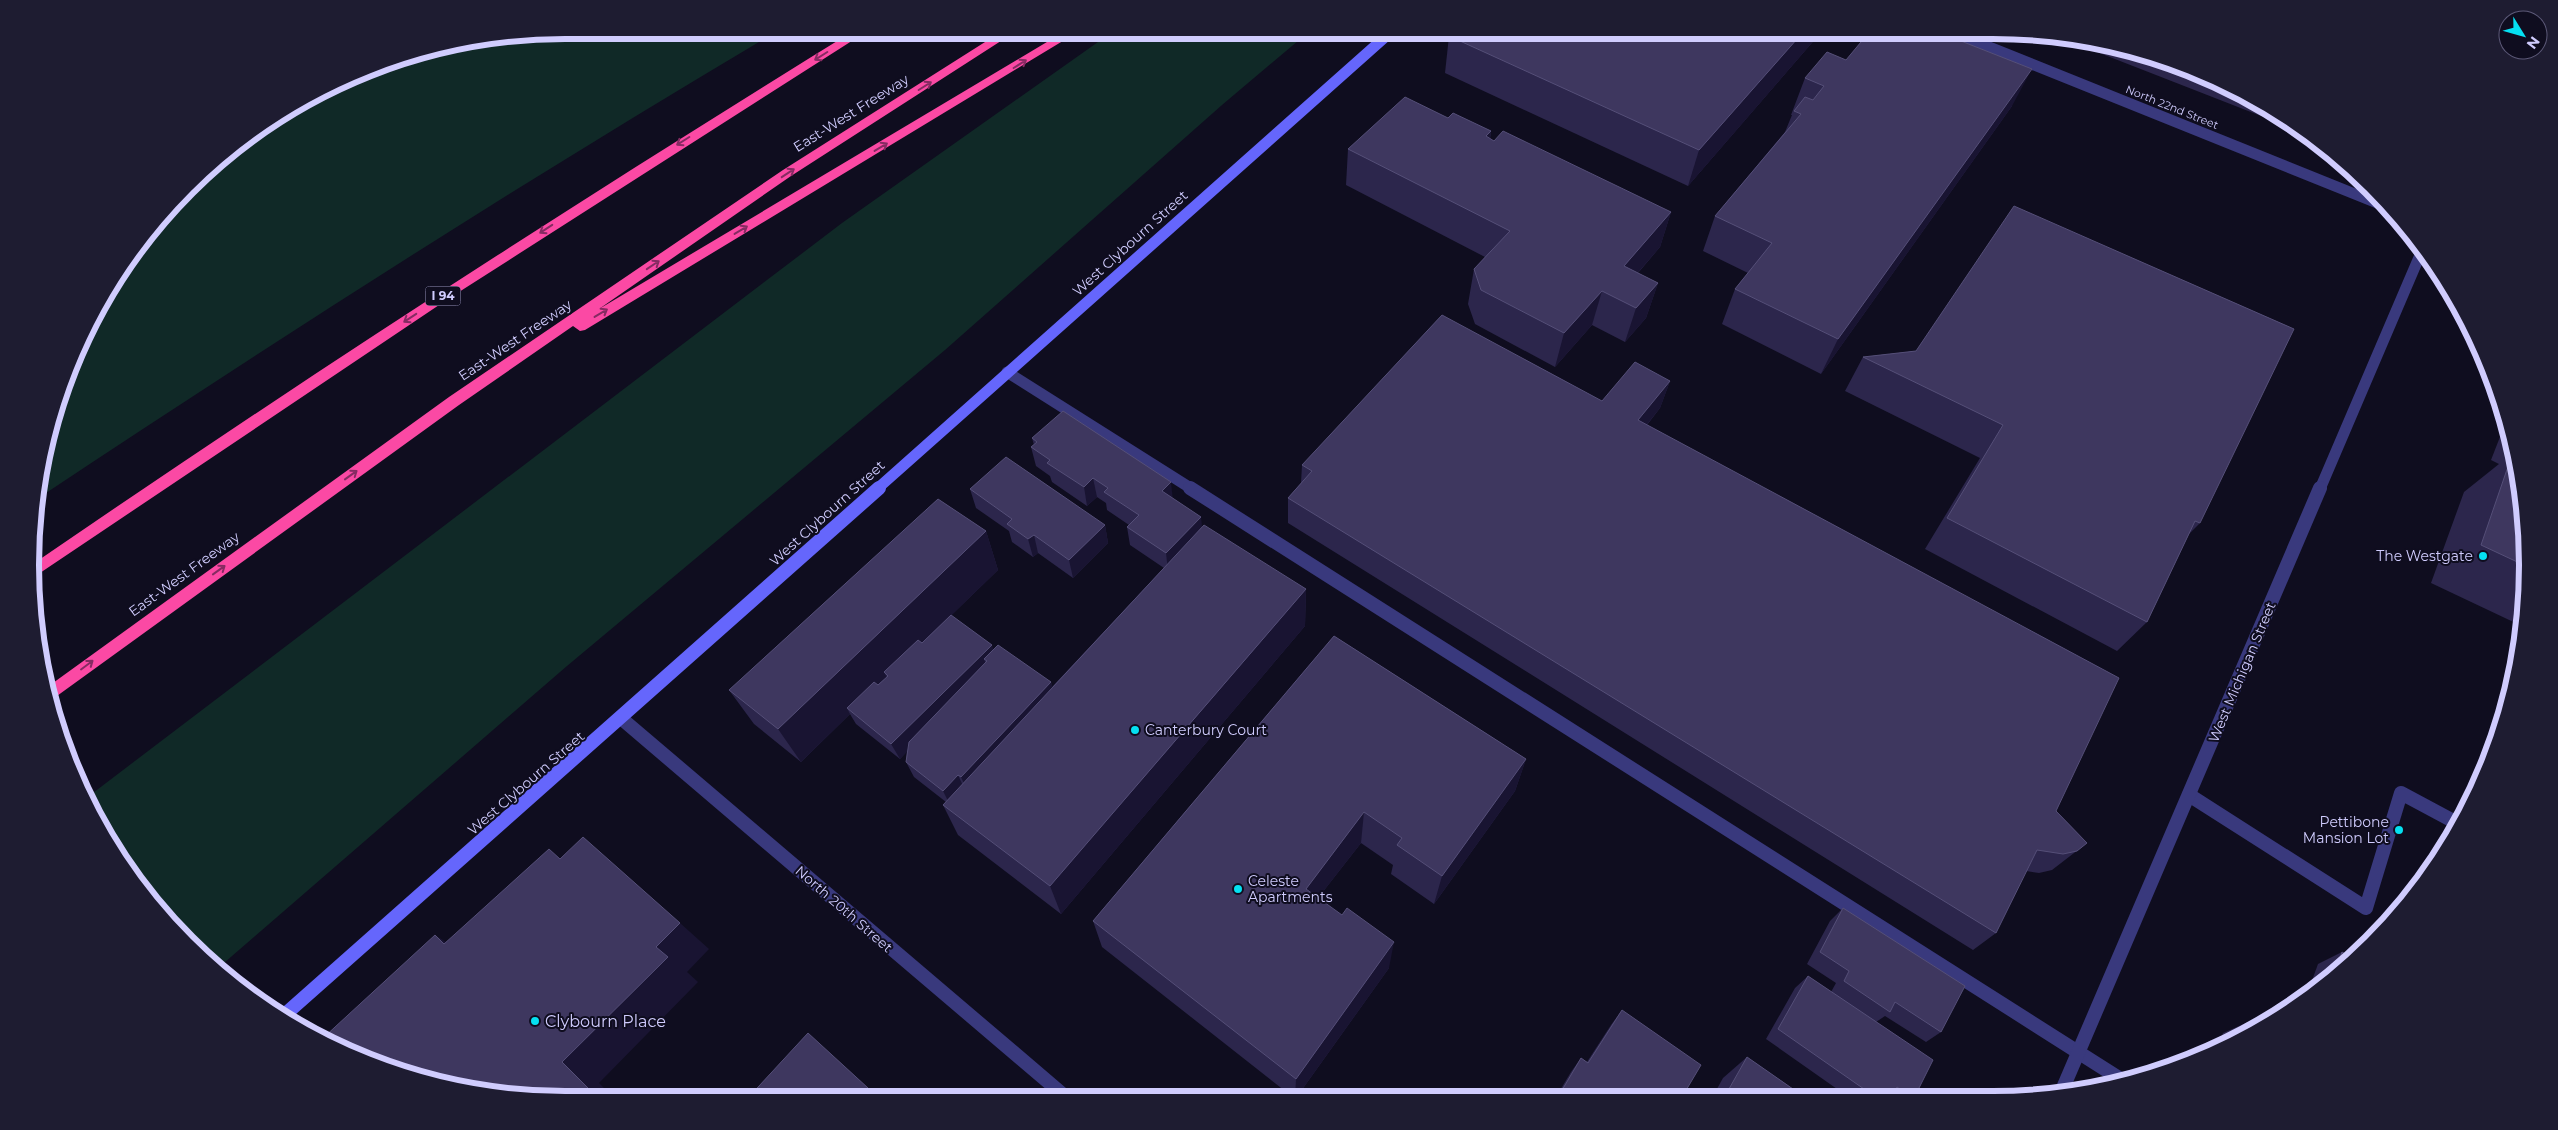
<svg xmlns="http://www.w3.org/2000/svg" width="2558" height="1130" viewBox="0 0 2558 1130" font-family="Montserrat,sans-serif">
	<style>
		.green { fill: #102927 }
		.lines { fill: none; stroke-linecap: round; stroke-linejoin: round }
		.lane-far1 { stroke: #39397d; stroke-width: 11 }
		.lane { stroke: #39397d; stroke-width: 14 }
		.street-far1 { stroke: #39397d; stroke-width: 11 }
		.street { stroke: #39397d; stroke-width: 14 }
		.secondary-far1 { stroke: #6566fc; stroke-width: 11 }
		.secondary { stroke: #6566fc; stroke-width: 14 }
		.highway { fill: #fb49a4; fill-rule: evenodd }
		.wall { fill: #2c264c }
		.shaded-wall { fill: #191432 }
		.building { fill: #3e375f; stroke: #554f78 }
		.oneway { stroke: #852b62 }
		.poi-dot { fill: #05e0f1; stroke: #0f0d1f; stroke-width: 2 }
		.labels { text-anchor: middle; stroke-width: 4; stroke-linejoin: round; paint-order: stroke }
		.far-street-label { font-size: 11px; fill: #d0ccfe; stroke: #0f0d1f }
		.shield { fill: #0f0d1f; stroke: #9693bb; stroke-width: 1 }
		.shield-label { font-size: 12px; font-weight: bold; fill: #d0ccfe }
		.street-label { font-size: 14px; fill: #d0ccfe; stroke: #0f0d1f }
		.poi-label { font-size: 14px; fill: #d0ccfe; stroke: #0f0d1f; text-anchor: end }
		.near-poi-label { font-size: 16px; fill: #d0ccfe; stroke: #0f0d1f; text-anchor: start }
		.rim { fill: none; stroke: #d0ccfe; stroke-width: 6 }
	</style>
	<rect width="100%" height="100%" fill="#0f0d1f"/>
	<g class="green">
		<path d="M565,30H779C527,179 281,337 37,499L40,461L71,361L102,297L163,212L212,163L298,102L393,58L461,40Z"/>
		<polygon points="1115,30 1311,30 1222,105 945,350 567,666 217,969 163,918 102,833 85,799 842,223"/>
	</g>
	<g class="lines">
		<polyline class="lane-far1" points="1007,372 1192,489"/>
		<g class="lane">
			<polyline points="1190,488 2122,1080"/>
			<polyline points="2189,795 2366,908 2401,793 2457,823"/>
		</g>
		<g class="street-far1">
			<polyline points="1947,30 2387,207"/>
			<polyline points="2320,489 2423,248"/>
		</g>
		<g class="street">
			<polyline points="622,719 1067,1098"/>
			<polyline points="2060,1095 2320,488"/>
		</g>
		<polyline class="secondary-far1" points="877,489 1393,30"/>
		<polyline class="secondary" points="281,1018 879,488"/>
		<g class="highway">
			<path d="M855,30H869L448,299L31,579L30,566C301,380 576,202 855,30Z"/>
			<polygon points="1004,30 1018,30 791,176 599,309 1067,30 1081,30 585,330 580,331 573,326 459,405 50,701 46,688 449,397 783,170"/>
		</g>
	</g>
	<g class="wall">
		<polygon points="1823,30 1688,186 1445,73 1449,36"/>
		<polygon points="2056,36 2097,40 2165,58 2261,102 2305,133"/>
		<polygon points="1846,60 2012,106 1821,374 1722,324 1735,289 1748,273 1703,251 1715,216 1785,132 1792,115 1791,115 1805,78"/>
		<polygon points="1448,118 1491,131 1490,139 1494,141 1671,212 1660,247 1638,273 1658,283 1646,318 1625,342 1592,325 1555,367 1475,324 1468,304 1474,269 1485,257 1346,185 1348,149"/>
		<polygon points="1916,351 2200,523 2189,534 2147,622 2117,651 1925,549 1980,458 1845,391 1863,357"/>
		<polygon points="1670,381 1660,408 1647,425 2056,811 2087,843 2052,870 2039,873 2026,871 1996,933 1973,950 1288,523 1288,498 1301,483 1302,465 1602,401"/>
		<polygon points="2508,421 2510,427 2527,530 2524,627 2431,583 2464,492 2499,464 2491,460 2505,424"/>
		<polygon points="1032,438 1173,499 1202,527 1306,589 1305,626 1061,914 958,835 943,805 946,802 914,777 906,762 907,751 900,759 856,724 850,714 801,762 754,724 729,690 986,531 998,570 939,627 993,649 1051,682 1052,687 1164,568 1130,545 1127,527 1129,525 1107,510 1106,503 1097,497 1087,506 1052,482 1050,476 1036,466 1031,447 1034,445"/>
		<polygon points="970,489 1105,525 1108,543 1073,578 1038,553 1033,557 1012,542 1009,531 976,508"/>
		<polygon points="1334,636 1526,759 1515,791 1434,904 1391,874 1393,865 1361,843 1318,898 1389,968 1296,1098 1294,1098 1102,947 1093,921"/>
		<polygon points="1843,908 1941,1032 1926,1042 1885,1016 1876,1022 1915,1096 1847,1096 1766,1039 1795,988 1808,976 1831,992 1836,983 1807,964 1830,921"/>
		<polygon points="2342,952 2354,959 2319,989 2306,997 2318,964"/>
		<polygon points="1622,1010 1682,1097 1556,1097 1571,1072 1581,1058 1587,1062 1611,1025"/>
		<polygon points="2246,1023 2253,1027 2216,1049 2223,1033"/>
		<polygon points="1747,1057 1803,1096 1713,1096 1723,1078"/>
	</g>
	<g class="shaded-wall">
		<polygon points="1805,30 1823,30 1688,186 1699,150"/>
		<polygon points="2032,69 2012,106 1821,374 1838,339"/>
		<polygon points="1491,131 1485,167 1486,136"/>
		<polygon points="1671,212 1660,247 1616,298 1624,266"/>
		<polygon points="1658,283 1646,318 1625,342 1636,308"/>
		<polygon points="1602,291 1592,325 1555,367 1564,333"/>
		<polygon points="1670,381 1660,408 1629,447 1638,420"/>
		<polygon points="1093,478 1097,497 1087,506 1084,487"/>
		<polygon points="1171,482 1173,501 1162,491"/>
		<polygon points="1201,517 1203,535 1168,571 1166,553"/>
		<polygon points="1105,525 1108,543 1073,578 1069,560"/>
		<polygon points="986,531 998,570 888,677 884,672 887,678 847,708 850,714 801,762 778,729"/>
		<polygon points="1034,535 1038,553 1033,557 1028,539"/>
		<polygon points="1306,589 1305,626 1061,914 1050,886"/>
		<polygon points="992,645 998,662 987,661 984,659 988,671 900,759 891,744"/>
		<polygon points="1051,682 1056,699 968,792 961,777"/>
		<polygon points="1526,759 1515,791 1434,904 1442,876"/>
		<polygon points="958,775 965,790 950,805 943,791"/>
		<polygon points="1364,812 1361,843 1304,916 1306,889"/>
		<polygon points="680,923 709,949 687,972 698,982 599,1083 616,1100 591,1100 562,1062 656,947"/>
		<polygon points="435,935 476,961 444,944"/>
		<polygon points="1394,942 1389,968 1296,1098 1295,1098 1296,1079"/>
	</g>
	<g class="building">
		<polygon points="1456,30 1805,30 1699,150 1449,36"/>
		<polygon points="1871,30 1933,30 2032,69 1838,339 1735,289 1772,243 1715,216 1801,114 1794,111 1805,97 1813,100 1824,86 1805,78 1827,52 1846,60"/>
		<polygon points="1405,97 1448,118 1453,113 1491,131 1486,136 1494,141 1503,131 1671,212 1624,266 1658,283 1636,308 1602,291 1564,333 1481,290 1474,269 1510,231 1348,149"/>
		<polygon points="2014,206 2294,329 2200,523 2195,521 2147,622 1947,518 2003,425 1863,357 1916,351"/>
		<polygon points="1442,315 1602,401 1635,362 1670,381 1638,420 2119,678 2056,811 2087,843 2077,851 2063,854 2037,850 1996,933 1288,498 1312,471 1302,465"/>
		<polygon points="1063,411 1171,482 1162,491 1201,517 1166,553 1127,527 1139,515 1104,492 1108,488 1093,478 1084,487 1047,463 1050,460 1031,447 1037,442 1032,438"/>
		<polygon points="2513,452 2514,453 2527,530 2526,566 2481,545"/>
		<polygon points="1006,457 1105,525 1069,560 1034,535 1028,539 1007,524 1012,519 970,489"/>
		<polygon points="938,499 986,531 778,729 729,690"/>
		<polygon points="1204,525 1306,589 1050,886 943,805"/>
		<polygon points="951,615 992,645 891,744 847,708 874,682 878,685 888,676 884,672 918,640 922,643"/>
		<polygon points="1334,636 1526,759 1442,876 1397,845 1402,838 1364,812 1306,889 1342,915 1347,908 1394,942 1296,1079 1093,921"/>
		<polygon points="998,645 1051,682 961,777 958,775 943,791 906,762 909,742 987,661 984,659"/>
		<polygon points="583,837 680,923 656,947 668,957 562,1062 595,1095 591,1100 565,1100 461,1090 393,1072 322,1039 435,935 444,944 549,849 560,859"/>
		<polygon points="1843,908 1965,986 1941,1032 1895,1002 1890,1012 1844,981 1849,971 1820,952"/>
		<polygon points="2342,952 2354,959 2334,976"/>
		<polygon points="1808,976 1933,1060 1915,1096 1910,1096 1897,1087 1892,1096 1874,1096 1778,1029"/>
		<polygon points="1622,1010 1701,1065 1682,1097 1558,1097 1581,1058 1588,1063"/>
		<polygon points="2246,1023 2253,1027 2241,1034"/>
		<polygon points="808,1033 880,1099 747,1099"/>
		<polygon points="1747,1057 1803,1096 1725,1096"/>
	</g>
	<defs><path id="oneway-shaft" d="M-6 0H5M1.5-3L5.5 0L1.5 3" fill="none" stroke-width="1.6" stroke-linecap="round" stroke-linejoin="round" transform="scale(1.25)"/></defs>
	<g class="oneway">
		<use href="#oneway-shaft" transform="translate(821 56) rotate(148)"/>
		<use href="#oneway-shaft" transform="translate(1020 64) rotate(-32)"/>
		<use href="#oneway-shaft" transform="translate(925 86) rotate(-32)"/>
		<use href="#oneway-shaft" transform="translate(683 141) rotate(148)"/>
		<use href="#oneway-shaft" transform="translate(881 147) rotate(-31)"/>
		<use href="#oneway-shaft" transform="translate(788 173) rotate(-33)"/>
		<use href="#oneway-shaft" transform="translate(546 229) rotate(147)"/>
		<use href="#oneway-shaft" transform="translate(741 230) rotate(-31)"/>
		<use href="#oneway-shaft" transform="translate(653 265) rotate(-34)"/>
		<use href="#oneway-shaft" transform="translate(601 313) rotate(-31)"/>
		<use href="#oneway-shaft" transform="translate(410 318) rotate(147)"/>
		<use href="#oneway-shaft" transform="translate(351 475) rotate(-36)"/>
		<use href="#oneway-shaft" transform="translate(219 570) rotate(-36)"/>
		<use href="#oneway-shaft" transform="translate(87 665) rotate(-37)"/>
	</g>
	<g class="poi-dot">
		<circle cx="2483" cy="556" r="5"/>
		<circle cx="1135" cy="730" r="5"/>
		<circle cx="2399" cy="830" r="5"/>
		<circle cx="1238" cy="889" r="5"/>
		<circle cx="535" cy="1021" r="5"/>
	</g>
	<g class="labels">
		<g class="far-street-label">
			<text transform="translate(2172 107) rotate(22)" y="4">North 22nd Street</text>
		</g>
		<rect class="shield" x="425.5" y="286.5" width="35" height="19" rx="4"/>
		<g class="shield-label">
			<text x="443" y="300">I 94</text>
		</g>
		<g class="street-label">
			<text transform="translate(851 113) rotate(-32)" y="5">East-West Freeway</text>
			<text transform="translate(1130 243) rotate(-42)" y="5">West Clybourn Street</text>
			<text transform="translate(515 340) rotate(-34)" y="5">East-West Freeway</text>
			<text transform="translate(827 513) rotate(-42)" y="5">West Clybourn Street</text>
			<text transform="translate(184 574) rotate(-36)" y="5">East-West Freeway</text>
			<text transform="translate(2242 672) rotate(-67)" y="5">West Michigan Street</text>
			<text transform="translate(526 783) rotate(-41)" y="5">West Clybourn Street</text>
			<text transform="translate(844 909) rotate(41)" y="5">North 20th Street</text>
		</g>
		<g class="poi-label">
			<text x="2473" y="561">The Westgate</text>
			<text x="1145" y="735" text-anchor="start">Canterbury Court</text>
			<text x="2389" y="827">Pettibone<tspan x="2389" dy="16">Mansion Lot</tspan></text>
			<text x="1248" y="886" text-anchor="start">Celeste<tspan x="1248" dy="16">Apartments</tspan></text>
		</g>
		<g class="near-poi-label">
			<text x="545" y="1027">Clybourn Place</text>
		</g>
	</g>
	<path d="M0 0H2558V1130H0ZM565 39H1993A526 526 0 0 1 2519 565V565A526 526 0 0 1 1993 1091H565A526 526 0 0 1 39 565V565A526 526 0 0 1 565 39Z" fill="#1e1c31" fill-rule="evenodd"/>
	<path class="rim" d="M565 39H1993A526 526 0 0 1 2519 565V565A526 526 0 0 1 1993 1091H565A526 526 0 0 1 39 565V565A526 526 0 0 1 565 39Z"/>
	<g transform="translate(2523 35) rotate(127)"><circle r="24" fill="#0f0d1f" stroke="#5c5978"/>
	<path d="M0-4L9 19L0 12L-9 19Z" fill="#05e0f1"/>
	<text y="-8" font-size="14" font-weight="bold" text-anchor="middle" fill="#d0ccfe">N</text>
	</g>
</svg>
